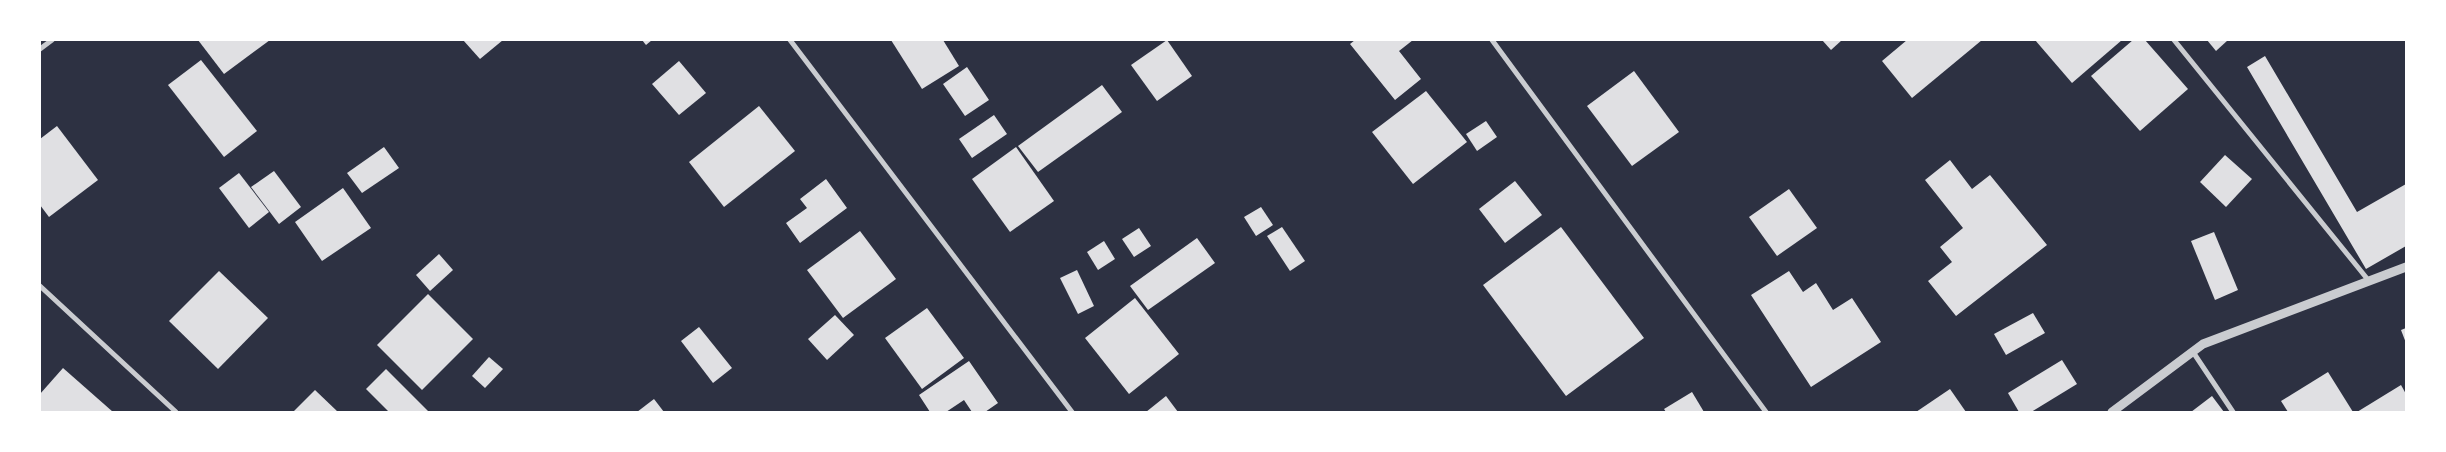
<svg xmlns="http://www.w3.org/2000/svg" width="2446" height="452" viewBox="0 0 2446 452" font-family="'Noto Serif',serif">
	<style>
		.building { fill: #e0e0e3 }
		.lines { fill: none; stroke-linecap: round; stroke-linejoin: round }
		.minor { stroke: #caccd0; stroke-width: 5 }
		.tertiary { stroke: #caccd0; stroke-width: 9 }
	</style>
	<rect width="100%" height="100%" fill="#2d3142"/>
	<g class="building">
		<polygon points="198,40 270,40 224,74"/>
		<polygon points="463,40 503,40 480,59"/>
		<polygon points="642,40 652,40 646,45"/>
		<polygon points="891,40 943,40 959,66 922,89"/>
		<polygon points="1167,40 1192,76 1157,101 1131,65"/>
		<polygon points="1355,40 1413,40 1399,51 1421,79 1395,100 1350,44"/>
		<polygon points="1822,40 1842,40 1831,50"/>
		<polygon points="1907,40 1982,40 1912,98 1882,61"/>
		<polygon points="2035,40 2122,40 2072,83"/>
		<polygon points="2133,40 2145,40 2188,89 2140,131 2091,76"/>
		<polygon points="2207,40 2228,40 2216,51"/>
		<polygon points="2265,56 2357,212 2406,184 2406,246 2366,269 2247,67"/>
		<polygon points="201,60 257,131 224,157 168,85"/>
		<polygon points="679,61 706,93 679,115 652,84"/>
		<polygon points="967,67 989,100 965,116 943,84"/>
		<polygon points="1634,71 1679,132 1632,166 1587,106"/>
		<polygon points="1102,85 1122,112 1038,172 1018,146"/>
		<polygon points="1426,91 1467,142 1413,184 1372,132"/>
		<polygon points="759,106 795,151 724,207 689,162"/>
		<polygon points="994,115 1007,134 972,158 959,139"/>
		<polygon points="1486,121 1497,137 1477,151 1466,134"/>
		<polygon points="57,126 98,180 49,217 40,205 40,139"/>
		<polygon points="384,147 399,168 362,193 347,173"/>
		<polygon points="1016,147 1054,201 1010,232 972,179"/>
		<polygon points="2225,155 2252,179 2226,207 2200,182"/>
		<polygon points="1950,160 1972,189 1990,175 2047,245 1956,316 1928,281 1952,262 1940,247 1963,228 1925,180"/>
		<polygon points="274,171 301,207 279,224 251,187"/>
		<polygon points="239,173 269,212 249,228 219,188"/>
		<polygon points="826,179 847,208 800,243 786,223 807,208 800,199"/>
		<polygon points="1515,181 1542,215 1505,243 1479,209"/>
		<polygon points="343,188 371,228 322,261 295,222"/>
		<polygon points="1789,189 1817,228 1777,256 1749,217"/>
		<polygon points="1261,207 1273,225 1256,236 1244,217"/>
		<polygon points="1282,227 1305,261 1290,271 1267,236"/>
		<polygon points="1561,227 1644,338 1566,396 1483,285"/>
		<polygon points="1139,228 1151,246 1134,257 1122,239"/>
		<polygon points="860,231 896,279 843,318 807,270"/>
		<polygon points="2214,232 2238,290 2215,300 2191,241"/>
		<polygon points="1197,238 1215,263 1148,310 1130,286"/>
		<polygon points="1104,241 1115,259 1098,270 1087,252"/>
		<polygon points="439,254 453,270 430,291 416,275"/>
		<polygon points="1077,270 1094,306 1078,314 1060,278"/>
		<polygon points="219,271 268,318 218,369 169,321"/>
		<polygon points="1789,271 1803,292 1816,283 1833,310 1852,298 1881,342 1811,387 1751,295"/>
		<polygon points="428,294 473,339 422,390 377,345"/>
		<polygon points="1135,298 1179,354 1129,394 1085,338"/>
		<polygon points="927,308 964,358 922,389 885,338"/>
		<polygon points="2033,313 2045,333 2006,355 1994,334"/>
		<polygon points="835,315 854,335 827,360 808,339"/>
		<polygon points="699,327 732,368 713,383 681,341"/>
		<polygon points="2406,328 2406,343 2401,330"/>
		<polygon points="489,357 503,369 485,388 472,376"/>
		<polygon points="2062,360 2077,384 2031,412 2019,412 2008,393"/>
		<polygon points="969,361 998,403 985,412 972,412 964,400 946,412 930,412 919,395"/>
		<polygon points="63,368 113,412 40,412 40,394"/>
		<polygon points="386,369 429,412 389,412 366,389"/>
		<polygon points="2328,372 2353,412 2288,412 2281,401"/>
		<polygon points="2401,385 2406,394 2406,412 2357,412"/>
		<polygon points="1950,389 1966,412 1916,412"/>
		<polygon points="315,390 338,412 293,412"/>
		<polygon points="1692,392 1704,412 1666,412 1664,409"/>
		<polygon points="1166,396 1178,412 1146,412"/>
		<polygon points="2212,396 2224,412 2191,412"/>
		<polygon points="654,399 664,412 637,412"/>
	</g>
	<g class="lines">
		<g class="minor">
			<polyline points="790,40 1072,412"/>
			<polyline points="1492,40 1766,412"/>
			<polyline points="2174,40 2369,281"/>
			<polyline points="40,49 52,40"/>
			<polyline points="40,286 176,412"/>
			<polyline points="2193,352 2233,412"/>
		</g>
		<polyline class="tertiary" points="2112,412 2203,344 2406,267"/>
	</g>
	<rect width="2446" height="452" fill="none" stroke="#ffffff" stroke-width="82"/>
</svg>
